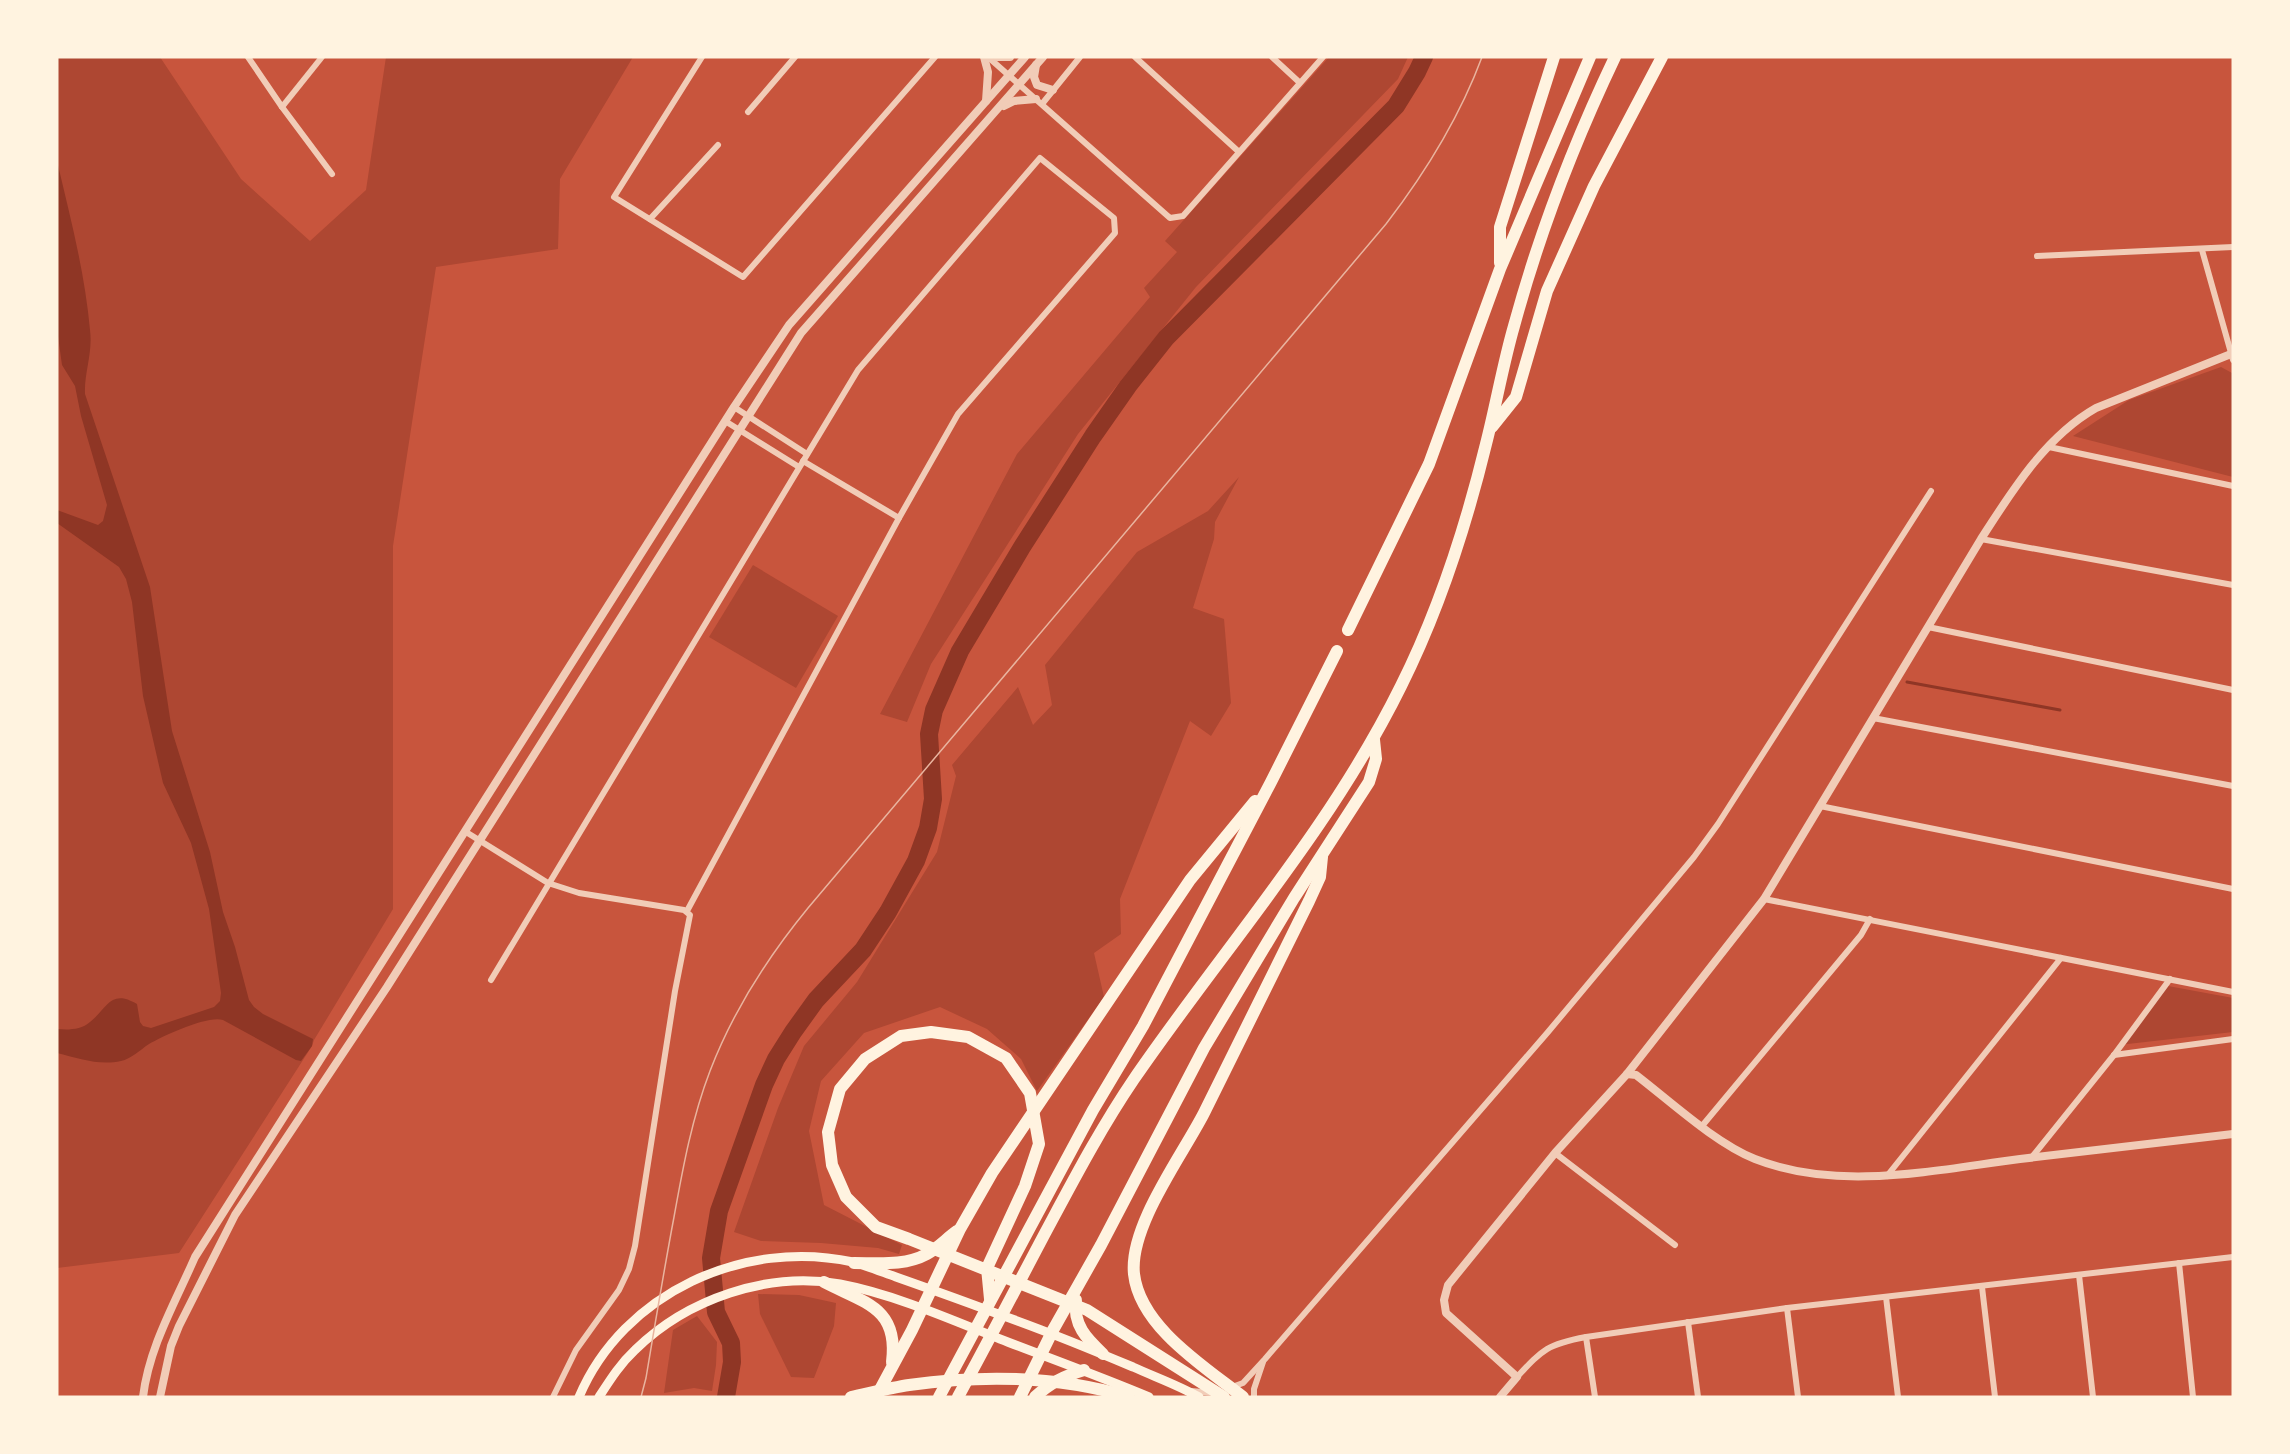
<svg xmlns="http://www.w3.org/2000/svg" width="2290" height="1454" viewBox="0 0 2290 1454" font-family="Lora,serif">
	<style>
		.green { fill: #ae4732 }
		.water { fill: #8f3625 }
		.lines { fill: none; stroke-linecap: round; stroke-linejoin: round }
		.stream { stroke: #8f3625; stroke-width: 3 }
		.river { stroke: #8f3625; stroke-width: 18 }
		.minor { stroke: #f1ccb7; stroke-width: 6 }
		.tertiary { stroke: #f1ccb7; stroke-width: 8 }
		.secondary { stroke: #fff3e0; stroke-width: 9 }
		.motorway { stroke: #fff3e0; stroke-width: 12 }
		.tram { stroke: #e9b49f; stroke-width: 1.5 }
	</style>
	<rect width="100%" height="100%" fill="#c8553d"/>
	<g class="green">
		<polygon points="57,57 160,57 241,179 310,241 366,190 386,57 633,57 560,179 558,249 436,267 393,546 393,909 314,1040 312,1046 179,1253 57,1268"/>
		<polygon points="1329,57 1408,57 1398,79 1196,287 1078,434 931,664 907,722 880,714 1017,454 1150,297 1144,288 1177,252 1165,241"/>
		<polygon points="2221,367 2232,373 2233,378 2233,477 2073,436 2129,400"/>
		<polygon points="1239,477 1215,522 1214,539 1193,608 1224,619 1231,703 1211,736 1190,721 1120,899 1121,934 1094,953 1104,997 1037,1091 1021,1059 987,1029 940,1007 864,1033 821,1081 809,1131 824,1205 902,1245 899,1254 878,1248 821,1243 761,1241 734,1232 778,1108 804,1046 857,982 937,852 956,776 952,765 1018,687 1033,725 1052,705 1045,665 1137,552 1208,511"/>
		<polygon points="753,565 838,616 796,688 709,637"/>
		<polygon points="2168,986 2233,998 2233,1032 2119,1045"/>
		<polygon points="758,1294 799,1295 836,1303 834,1326 814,1378 791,1377 760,1314"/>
		<polygon points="697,1316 717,1342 716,1365 712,1391 694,1388 664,1393 673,1330"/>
	</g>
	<path class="water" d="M57,161C70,216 85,273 90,330C93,353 84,373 85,394L150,587L172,731L210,852L223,912L235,947L249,1000L254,1007L263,1014L313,1039L312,1046L301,1061L296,1060L223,1020C208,1015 163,1036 149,1044C140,1050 131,1059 121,1061C99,1066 78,1058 57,1053V1029C68,1030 81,1030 90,1022C107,1009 110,988 137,1004L140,1022L143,1026L151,1028L214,1007L220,1001L221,993L209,909L191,843L163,783L143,696L132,602L126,579L119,567L57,523V510L98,525L103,521L107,505L81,416L75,386L62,365L57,329Z"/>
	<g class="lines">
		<polyline class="stream" points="1907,682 2060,710"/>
		<polyline class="river" points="726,1397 732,1362 731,1343 716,1312 711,1258 719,1211 764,1085 776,1059 793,1032 816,1000 863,950 888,912 916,861 928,828 933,799 929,734 934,710 960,651 1022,547 1093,436 1128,386 1166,338 1396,106 1417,72 1424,57"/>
		<g class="minor">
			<polyline points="248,57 282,107 332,174"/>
			<polyline points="702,57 614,197 743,277 935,57"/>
			<polyline points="988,57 1170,218 1183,216 1323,57"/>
			<polyline points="1135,57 1239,152"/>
			<polyline points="1272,57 1299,82"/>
			<polyline points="1042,104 1080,57"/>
			<polyline points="282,107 322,57"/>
			<polyline points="748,112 795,57"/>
			<polyline points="650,219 718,145"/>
			<polyline points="2202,250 2233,360"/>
			<polyline points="2037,256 2233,247"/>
			<polyline points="734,407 807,454"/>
			<polyline points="725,421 799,467"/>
			<polyline points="2049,447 2233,486"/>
			<polyline points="803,461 899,518"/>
			<polyline points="1981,539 2233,585"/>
			<polyline points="1928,627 2233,690"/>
			<polyline points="1873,718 2233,786"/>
			<polyline points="1820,806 2233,889"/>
			<polyline points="466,832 548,883 579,893 684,910 690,915 675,991 635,1246 629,1269 619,1290 576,1350 553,1397"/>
			<polyline points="1764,899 2233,992"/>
			<polyline points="491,980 858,370 1040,158 1114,218 1115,233 958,414 899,518 687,911"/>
			<polyline points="2114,1055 2233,1039"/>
			<polyline points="1702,1126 1861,935 1870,919"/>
			<polyline points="1555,1153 1675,1245"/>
			<polyline points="2032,1157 2114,1055 2170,979"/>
			<polyline points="1887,1176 2061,958"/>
			<polyline points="2179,1263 2193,1397"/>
			<polyline points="2079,1275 2093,1397"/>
			<polyline points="1982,1287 1995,1397"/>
			<polyline points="1886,1297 1898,1397"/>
			<polyline points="1787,1308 1798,1397"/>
			<polyline points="1688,1322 1698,1397"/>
			<polyline points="1586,1337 1595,1397"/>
			<path d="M1517,1377C1543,1349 1548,1344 1586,1337L1787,1308L2233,1257"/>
			<polyline points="1232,1387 1243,1383 1265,1359 1548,1032 1694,857 1718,824 1931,491"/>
			<polyline points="1191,1391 1214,1393"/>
			<polyline points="1254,1397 1254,1389 1263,1362"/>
		</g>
		<g class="tertiary">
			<polyline points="984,57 988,72 986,101"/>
			<polyline points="997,57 1010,57"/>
			<polyline points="1036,65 1034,77 1037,85 1053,90"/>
			<polyline points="1004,106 1014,101 1036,99"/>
			<path d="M1627,1074L1636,1075C1670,1101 1715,1143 1755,1159C1839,1192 1934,1170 2020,1159C2091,1150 2162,1142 2233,1134"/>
			<path d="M143,1397C149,1347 175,1303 195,1257L734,407L789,325L1025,57"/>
			<polyline points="160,1397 171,1346 179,1326 235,1215 387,987 801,333 1043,57"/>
			<path d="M1500,1397L1517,1377L1446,1313L1444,1300L1448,1285L1555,1153L1627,1074L1764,899L1981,539C2012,491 2045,437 2096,408L2231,354"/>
		</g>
		<g class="secondary">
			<path d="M579,1397C623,1293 744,1238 853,1262C867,1266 882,1272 896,1277C930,1289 964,1301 998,1314C1044,1330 1088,1348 1133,1367C1155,1377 1178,1385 1199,1397"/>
			<path d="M599,1397C610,1380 620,1364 635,1350C687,1299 768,1271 840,1284C893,1294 950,1319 1000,1339C1049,1358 1099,1376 1149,1397"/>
		</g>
		<g class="motorway">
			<polyline points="1500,263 1500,227 1554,57"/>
			<polyline points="1492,427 1516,397 1547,291 1594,186 1662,57"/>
			<polyline points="1348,630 1429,464 1500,269 1590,57"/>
			<path d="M854,1263C879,1263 905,1266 927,1254C938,1248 947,1238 957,1231"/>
			<path d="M824,1282C864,1303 899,1307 892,1362"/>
			<polyline points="990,1299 987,1268 1025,1186 1039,1144 1030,1093 1006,1058 968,1037 931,1032 901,1036 865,1059 840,1089 828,1132 832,1165 846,1197 876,1227 909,1239 1087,1310 1224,1397"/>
			<path d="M1076,1300C1073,1325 1086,1338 1103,1354"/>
			<path d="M851,1397C870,1393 890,1388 909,1385C981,1375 1059,1376 1129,1397"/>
			<polyline points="876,1397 912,1330 960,1229 992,1173 1190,880 1255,801"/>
			<polyline points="939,1397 1093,1110 1143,1026 1271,782 1337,651"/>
			<path d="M958,1397C987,1344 1015,1290 1043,1237C1072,1183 1100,1129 1134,1079C1224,948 1330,830 1401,686C1439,610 1466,526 1486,444C1496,405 1503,364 1514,326C1539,234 1574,143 1615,57"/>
			<polyline points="1020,1397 1053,1330 1101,1245 1204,1048 1294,898 1369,782 1376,759 1374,740"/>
			<path d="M1035,1397C1050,1383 1064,1376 1084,1370"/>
			<path d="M1243,1397C1205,1367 1140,1327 1134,1274C1129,1226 1182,1156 1204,1113C1239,1043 1274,972 1309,901L1320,877L1322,857"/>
		</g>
		<path class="tram" d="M641,1397L646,1378C655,1324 664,1270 674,1217C683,1167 692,1118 710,1071C733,1011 767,958 808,908L1386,224C1426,172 1459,119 1482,57"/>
	</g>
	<rect width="2290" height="1454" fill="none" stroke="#fff3e0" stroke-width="117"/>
</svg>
